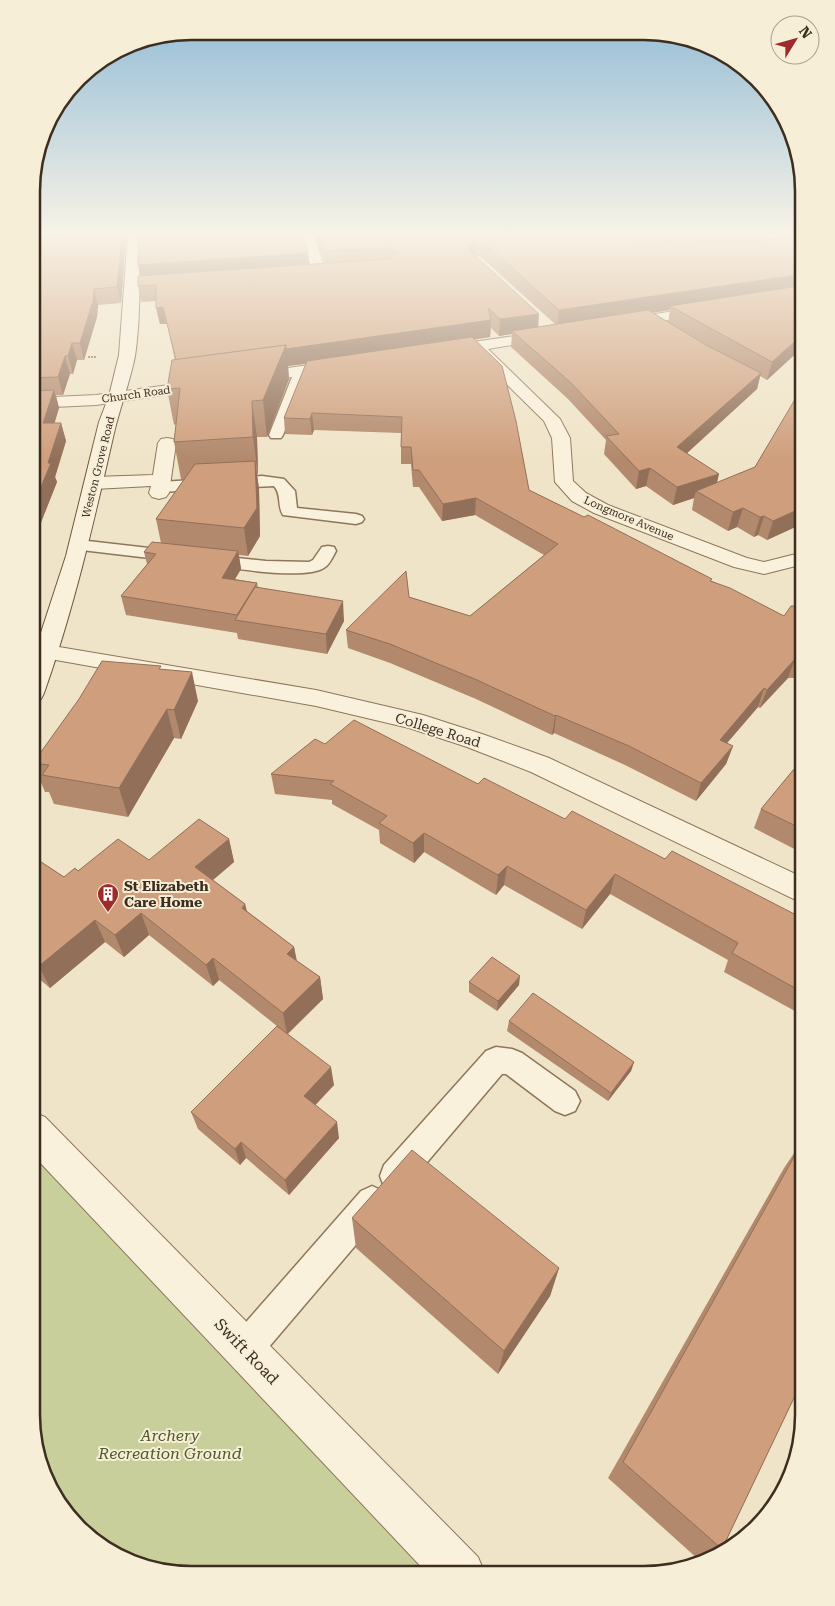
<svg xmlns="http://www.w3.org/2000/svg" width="835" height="1606" viewBox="0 0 835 1606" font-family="'Roboto Serif',serif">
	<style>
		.green { fill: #c9cf9b }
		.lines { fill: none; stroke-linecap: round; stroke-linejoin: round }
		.lane-casing { stroke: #8d765c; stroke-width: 3 }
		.street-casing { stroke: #8d765c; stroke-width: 2 }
		.secondary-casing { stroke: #6f573f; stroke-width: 2 }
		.path { stroke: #8d765c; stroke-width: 2; stroke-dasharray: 2 1; stroke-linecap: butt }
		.lane { fill: #faf1dc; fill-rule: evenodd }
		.street { fill: #faf1dc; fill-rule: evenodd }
		.secondary { fill: #faf1dc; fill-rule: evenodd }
		.wall { fill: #b2896c; fill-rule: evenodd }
		.shaded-wall { fill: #916f58 }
		.building { fill: #cf9f7d; stroke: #916f58 }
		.labels { text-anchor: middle; stroke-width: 4; stroke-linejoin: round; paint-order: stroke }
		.far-street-label { font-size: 11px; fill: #3d2e20; stroke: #f7eed8 }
		.street-label { font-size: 14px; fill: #3d2e20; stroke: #f7eed8 }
		.poi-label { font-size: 14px; font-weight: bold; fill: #3d2e20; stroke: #f7eed8; text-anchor: start }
		.near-street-label { font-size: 16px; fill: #3d2e20; stroke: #f7eed8 }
		.near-park-label { font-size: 16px; font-style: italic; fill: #4d5a26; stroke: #f7eed8 }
		.rim { fill: none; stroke: #3d2e20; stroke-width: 2.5 }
	</style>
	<rect width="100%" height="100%" fill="#f0e4c8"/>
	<polygon class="green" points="32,1129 461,1574 170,1573 121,1558 86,1535 40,1466 31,1415"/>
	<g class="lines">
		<g class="lane-casing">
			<g id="lane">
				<polygon points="301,368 308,372 283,435 281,438 271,438 269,435 294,372"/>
				<path d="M262,476L284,479L295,491L297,508L356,514L362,516L364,519L362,522L356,524L283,515C277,506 282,495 274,486L160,492L154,490L152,487L154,484L160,482Z"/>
				<polygon points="79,540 175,551 181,552 184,556 181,560 175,561 73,549 71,545 73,541"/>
				<path d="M328,546L334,547L336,551C333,556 330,564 325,567C308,581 232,568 209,565L203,564L200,560L203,556L209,555L266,561L309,562L313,560L322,547Z"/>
				<polygon points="496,1047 512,1049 522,1053 575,1091 580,1101 575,1111 565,1115 555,1111 506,1074 502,1074 406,1187 395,1191 384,1187 380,1176 384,1165 486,1051"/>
				<polygon points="372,1186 383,1191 388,1202 383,1213 257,1361 245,1366 233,1361 228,1349 233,1337 361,1191"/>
			</g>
		</g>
		<g class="street-casing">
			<g id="street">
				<polygon points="301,234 313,234 327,274 325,277 320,278 313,274"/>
				<polygon points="707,306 712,307 714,310 712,313 623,327 618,326 616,323 618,320 623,319"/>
				<polygon points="549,331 554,332 556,335 554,338 488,349 560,419 570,438 573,481 586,493 608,505 747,558 764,562 804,552 804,564 764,574 734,567 594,513 572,501 555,482 552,438 544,421 473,351 445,356 440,354 437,351 440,348 445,346"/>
				<polygon points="338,361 344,363 346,366 344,369 252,383 246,381 244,378 246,375 252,373"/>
				<polygon points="205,380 211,382 213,385 211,388 96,405 32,408 32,398 96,395"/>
				<polygon points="167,438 173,439 176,443 169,493 166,497 159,499 152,497 149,493 151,486 94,489 87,487 85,483 87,479 94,477 153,475 158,443 161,439"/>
				<polygon points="47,645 316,690 423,715 485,735 549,758 804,878 804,904 531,772 467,747 409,728 316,706 39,657 35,652 39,647"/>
				<polygon points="32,1112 45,1117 478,1557 485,1574 428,1574 32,1154"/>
			</g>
		</g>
		<g class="secondary-casing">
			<path id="secondary" d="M128,234H140C139,274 141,317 135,356C130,382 120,407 114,433C94,521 74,608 44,693L41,699L32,701V660L66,556L99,422L109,396L119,355Z"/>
		</g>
		<polyline class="path" points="88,357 96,357"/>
		<use href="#lane" class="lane"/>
		<use href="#street" class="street"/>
		<use href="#secondary" class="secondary"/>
	</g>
	<g class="wall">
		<polygon points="33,234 125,234 126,238 121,303 98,305 97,317 84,360 77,360 73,374 70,374 63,395 56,395 59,408 54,423 61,423 66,441 55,477 57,482 34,540 32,540 32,270 33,267"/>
		<path d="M314,234H769L768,240L780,238L774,234H804V346L767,380L760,376L757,389L687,453L717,483L755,467L804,384V523L767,540L758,535L754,537L737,527L728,531L692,510L694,498L673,505L646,486L636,489L604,454L606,440L568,399L511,347L512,334L499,336L491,328L490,337L474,340L529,490L712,581L784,616L804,606V671L798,678H788L760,708L758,707L727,743L733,746L726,764L696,801L625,765L554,733L552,735L476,699L390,663L348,648L346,630L409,597L470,616L544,555L475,515L442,521L419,487H413L411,464H401V433L314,430L312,435L285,434L284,418L306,364L288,366L289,379L267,437H257L258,474H257L259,489L260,536L248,556L239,555L241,569L235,579L257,583L258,587L344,621L327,654L238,639L237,633L126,615L121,596L147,564L144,552L161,543L156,519L185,479H181L174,442L176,424L174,425L167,389L175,360L167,324H160L156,308V301L141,302L138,286L141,276L308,253L309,264L325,263ZM475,255L481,257L555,324L538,327ZM670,310L668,322L652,313Z"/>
		<polygon points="161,669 198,701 181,739 174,738 128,817 54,804 49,792 45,792 33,763"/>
		<polygon points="325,744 478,784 665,859 804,919 804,1016 724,972 728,960 610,894 582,929 504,885 496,895 424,852 414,863 380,843 379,830 332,804 332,800 275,794 271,774"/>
		<polygon points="804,757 804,854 754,828 761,809"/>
		<polygon points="229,839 234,862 213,880 245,904 247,911 294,947 297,961 320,977 323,999 288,1034 334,1085 315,1105 339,1138 289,1195 246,1158 240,1165 198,1129 191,1112 277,1026 219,980 213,986 149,935 124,957 105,942 50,988 32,973 32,856 64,877 78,871 149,860"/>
		<polygon points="469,982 519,985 497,1011 469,992"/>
		<polygon points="509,1021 634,1062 631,1071 608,1101 507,1031"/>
		<polygon points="803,1140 803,1379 722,1549 699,1560 608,1478 784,1168"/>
		<polygon points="352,1218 559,1268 550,1296 498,1374 356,1248"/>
	</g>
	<g class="shaded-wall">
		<polygon points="33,234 83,234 32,244"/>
		<polygon points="122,234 125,234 126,238 121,303 117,287"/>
		<polygon points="699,234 769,234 767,243 696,248"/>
		<polygon points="785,234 804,234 804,238 783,241"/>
		<polygon points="476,240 475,255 467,260 468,245"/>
		<polygon points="32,251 37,251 41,267 32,267"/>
		<polygon points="308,253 310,268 141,280 138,265"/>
		<polygon points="804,274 804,290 670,306 670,310 558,327 559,310"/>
		<polygon points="94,289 98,305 97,317 84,360 80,343"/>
		<polygon points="163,307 167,324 160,324 156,308"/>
		<polygon points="539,314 538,331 512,331 512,334 499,336 500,319"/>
		<polygon points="491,320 490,337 288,366 289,379 267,437 263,400 286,345"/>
		<polygon points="804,333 804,346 767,380 772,362"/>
		<polygon points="72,343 77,360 73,374 68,356"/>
		<polygon points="65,356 70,374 63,395 58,377"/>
		<polygon points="761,373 757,389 674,465 677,447"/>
		<polygon points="54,390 59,408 49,442 43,423"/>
		<polygon points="252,401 257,437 258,474 253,437"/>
		<polygon points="312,413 314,430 312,435 310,419"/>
		<polygon points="61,423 66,441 55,477 57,482 34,540 32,534 32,509"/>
		<polygon points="255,461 259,489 260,536 248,556 244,528"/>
		<polygon points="650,468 646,486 636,489 639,471"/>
		<polygon points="719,474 715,492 696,491 694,498 673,505 677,487"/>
		<polygon points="476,498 475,515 442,521 443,504"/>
		<polygon points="804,507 804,523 767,540 773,521"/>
		<polygon points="743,508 737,527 728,531 733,512"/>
		<polygon points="764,516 758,535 754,537 760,517"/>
		<polygon points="238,551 241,569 225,596 222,578"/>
		<polygon points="343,601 344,621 327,654 326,634"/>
		<polygon points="795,659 788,678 760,708 767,690"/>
		<polygon points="804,662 804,671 798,678"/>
		<polygon points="192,672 198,701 181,739 174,710"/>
		<polygon points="764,688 758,707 714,758 720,740"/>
		<polygon points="167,709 174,738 128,817 119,788"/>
		<polygon points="556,715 554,733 552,735 555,716"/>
		<polygon points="733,746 726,764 696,801 701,783"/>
		<polygon points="424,833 424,852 414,863 413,843"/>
		<polygon points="229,839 234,862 201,890 195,867"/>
		<polygon points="507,866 504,885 496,895 498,875"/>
		<polygon points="615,874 610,894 582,929 586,910"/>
		<polygon points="245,904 250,927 242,908"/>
		<polygon points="141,913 149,935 124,957 115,935"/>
		<polygon points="95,920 105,942 50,988 39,966"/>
		<polygon points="294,947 298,969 287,954"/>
		<polygon points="213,958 219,980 213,986 206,965"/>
		<polygon points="520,976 519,985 497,1011 498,1001"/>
		<polygon points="320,977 323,999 287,1034 283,1013"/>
		<polygon points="634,1062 631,1071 608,1101 611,1093"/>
		<polygon points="331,1067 334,1085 308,1113 304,1096"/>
		<polygon points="337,1122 339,1138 289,1195 285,1180"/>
		<polygon points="241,1142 246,1158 240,1165 235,1149"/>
		<polygon points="559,1268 550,1296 498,1374 504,1351"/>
	</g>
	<g class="building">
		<polygon points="57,234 122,234 117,287 94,289 93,301 80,343 72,343 68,356 65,356 58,377 32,378 32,270 37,251 32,251 33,239"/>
		<polygon points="139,234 303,234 308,253 138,265"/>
		<polygon points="319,234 616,234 622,239 699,244 760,241 804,235 804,274 559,310 482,241 476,240 468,245 469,250 539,314 500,319 488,308 491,320 286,349 286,345 176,360 163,307 156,308 156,285 138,286 138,276 389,259 398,253 389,248 325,251"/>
		<polygon points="804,285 804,333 772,362 670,306"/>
		<polygon points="648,310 708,346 761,373 677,447 719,474 677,487 650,468 639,471 606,436 619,434 570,382 512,331"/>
		<polygon points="472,337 502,366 516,421 529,490 584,517 588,515 712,579 710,581 730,588 784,616 791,606 804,606 804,660 795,659 767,690 764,688 720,740 733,746 701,783 629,746 556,715 555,716 477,680 390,644 346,630 406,571 409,597 470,616 558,544 476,498 443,504 419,470 413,470 411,447 401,447 402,417 312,413 310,419 284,418 307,361"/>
		<polygon points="286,345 263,400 252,401 253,437 174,442 180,388 167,389 172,360"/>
		<polygon points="804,384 804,507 773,521 764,516 760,517 743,508 733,512 696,491 755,467"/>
		<polygon points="54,390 43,423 61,423 48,463 51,463 32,509 32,391"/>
		<polygon points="255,461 257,508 244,528 156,519 195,464"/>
		<polygon points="152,542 238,551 222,578 257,583 237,615 121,596 156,554 144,552"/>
		<polygon points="255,587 343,601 326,634 235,620"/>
		<polygon points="102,661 161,666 159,669 192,672 174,710 167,709 119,788 42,775 49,765 33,763 79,699"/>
		<polygon points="354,720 478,784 484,778 565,819 572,811 665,859 672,851 804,919 804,993 732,953 738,943 615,874 586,910 507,866 498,875 424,833 413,843 379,823 387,816 330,784 334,781 271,774 315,739 325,744"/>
		<polygon points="804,757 804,830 761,809"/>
		<polygon points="199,819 229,839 195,867 245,904 242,908 294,947 287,954 320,977 283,1013 213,958 206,965 141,913 115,935 95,920 39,966 32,960 32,856 64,877 75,868 78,871 118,839 149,860"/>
		<polygon points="492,957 520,976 498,1001 469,982"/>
		<polygon points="533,993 634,1062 611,1093 509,1021"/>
		<polygon points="277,1026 331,1067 304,1096 337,1122 285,1180 241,1142 235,1149 191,1112"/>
		<polygon points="803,1141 803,1379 722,1549 623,1462"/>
		<polygon points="412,1150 559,1268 504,1351 352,1218"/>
	</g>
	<linearGradient id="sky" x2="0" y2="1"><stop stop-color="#8fbad6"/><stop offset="0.51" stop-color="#f8f3e6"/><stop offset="1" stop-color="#f8f3e6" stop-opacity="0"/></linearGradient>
	<rect width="835" height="459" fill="url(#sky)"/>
	<defs>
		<g id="building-pin" transform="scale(1.125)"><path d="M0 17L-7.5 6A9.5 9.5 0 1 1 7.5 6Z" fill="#9e2a2b" stroke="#f7eed8"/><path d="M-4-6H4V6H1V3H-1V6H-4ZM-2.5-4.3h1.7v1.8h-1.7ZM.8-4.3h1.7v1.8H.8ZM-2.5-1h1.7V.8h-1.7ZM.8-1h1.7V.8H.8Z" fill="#fff"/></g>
	</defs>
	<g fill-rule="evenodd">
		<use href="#building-pin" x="108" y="894"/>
	</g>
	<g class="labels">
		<g class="far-street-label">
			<text transform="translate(136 394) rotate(-8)" y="4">Church Road</text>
			<text transform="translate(98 467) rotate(-76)" y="4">Weston Grove Road</text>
			<text transform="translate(629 518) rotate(23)" y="4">Longmore Avenue</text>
		</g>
		<g class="street-label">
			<text transform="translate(438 730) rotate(17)" y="5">College Road</text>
		</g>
		<g class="poi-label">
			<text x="124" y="891">St Elizabeth<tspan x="124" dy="16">Care Home</tspan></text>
		</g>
		<g class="near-street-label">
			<text transform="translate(247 1351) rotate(46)" y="6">Swift Road</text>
		</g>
		<g class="near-park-label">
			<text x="170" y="1441">Archery<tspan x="170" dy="18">Recreation Ground</tspan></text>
		</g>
	</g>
	<path d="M0 0H835V1606H0ZM191 40H644A151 151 0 0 1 795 191V1415A151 151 0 0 1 644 1566H191A151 151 0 0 1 40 1415V191A151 151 0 0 1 191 40Z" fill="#f7eed8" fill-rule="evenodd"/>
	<path class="rim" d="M191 40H644A151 151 0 0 1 795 191V1415A151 151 0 0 1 644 1566H191A151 151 0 0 1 40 1415V191A151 151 0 0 1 191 40Z"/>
	<g transform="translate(795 40) rotate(53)"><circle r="24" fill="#f7eed8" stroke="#ada18e"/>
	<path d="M0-4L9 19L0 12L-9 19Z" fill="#9e2a2b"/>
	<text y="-8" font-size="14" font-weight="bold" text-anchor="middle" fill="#3d2e20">N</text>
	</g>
</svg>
